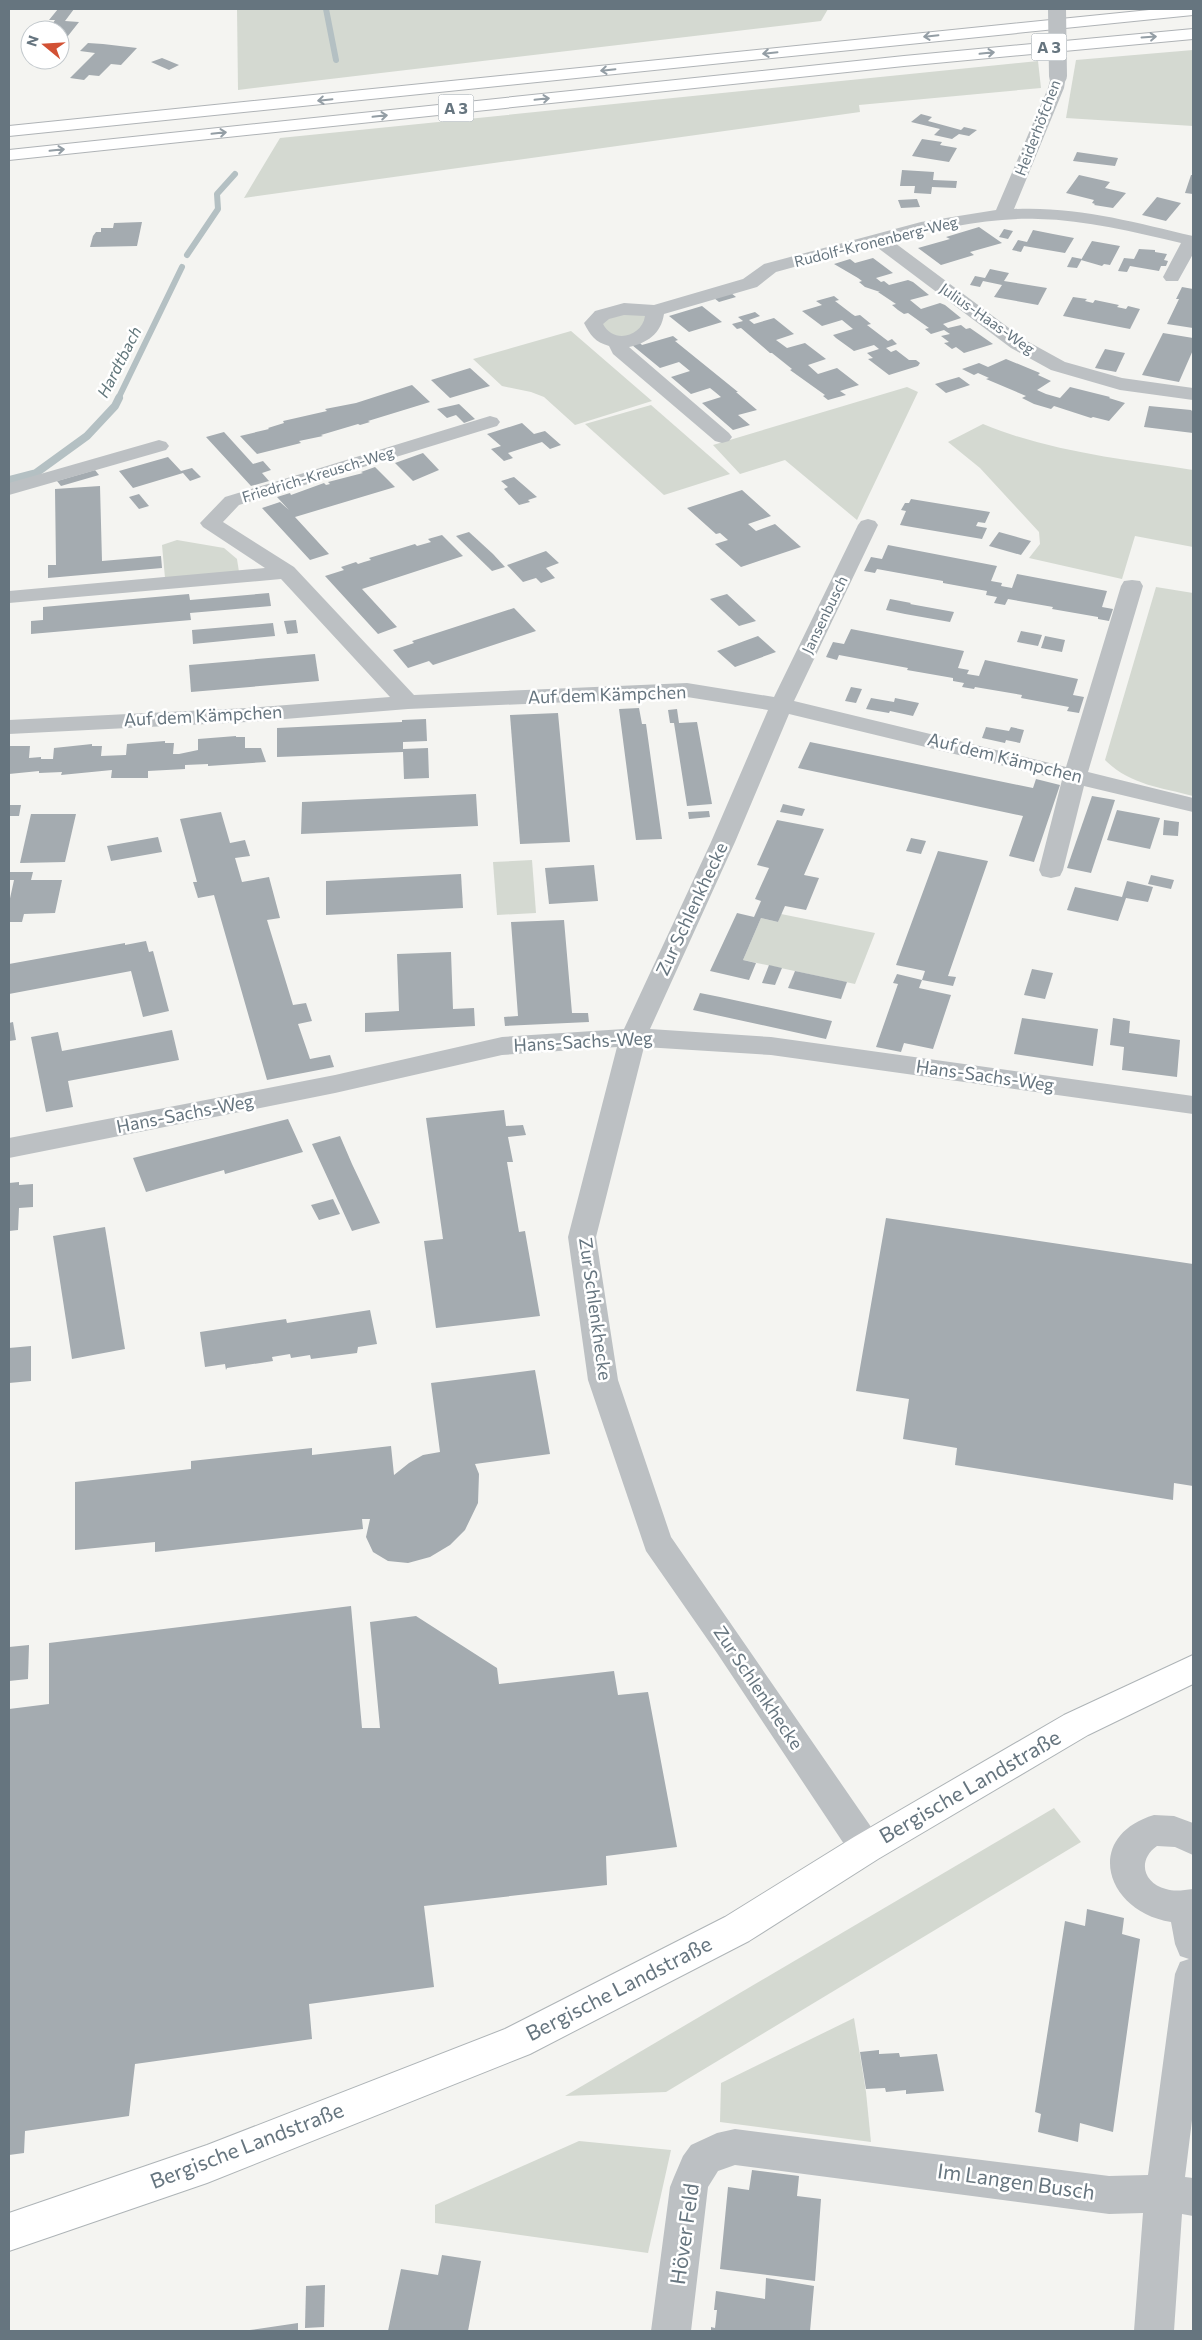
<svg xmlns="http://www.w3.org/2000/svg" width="1202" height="2340" viewBox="0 0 1202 2340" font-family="Commissioner,sans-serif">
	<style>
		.green { fill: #d4d9d1 }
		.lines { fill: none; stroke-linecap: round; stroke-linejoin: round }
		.stream-far1 { stroke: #b4c0c3; stroke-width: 6 }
		.stream { stroke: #b4c0c3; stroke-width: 8 }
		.building { fill: #a4abb0 }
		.secondary-casing { stroke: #aeb4b7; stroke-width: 2 }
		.motorway-casing { stroke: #afb3b6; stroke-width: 2 }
		.minor { fill: #bcc0c3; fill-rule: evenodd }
		.secondary { fill: #fff; fill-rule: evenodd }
		.motorway { fill: #fff; fill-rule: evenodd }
		.minor-bridge { stroke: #bcc0c3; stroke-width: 18 }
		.oneway { stroke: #949ea5 }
		.labels { text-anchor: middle; stroke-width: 5; stroke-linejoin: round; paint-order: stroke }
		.far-street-label { font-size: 15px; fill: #66757f; stroke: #fff }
		.shield { fill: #fff; stroke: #949ea5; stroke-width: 1 }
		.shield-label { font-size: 16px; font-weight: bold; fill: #66757f }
		.far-water-label { font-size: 16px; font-style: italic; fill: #62777c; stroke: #fff }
		.street-label { font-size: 18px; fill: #66757f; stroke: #fff }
		.near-street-label { font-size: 21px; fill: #66757f; stroke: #fff }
	</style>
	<rect width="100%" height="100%" fill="#f4f4f1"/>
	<g class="green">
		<polygon points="237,9 828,9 821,21 238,90"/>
		<polygon points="1193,50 1193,126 1066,118 1076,60"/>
		<polygon points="1038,61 1041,88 859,105 860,112 244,198 280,138"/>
		<polygon points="632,312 648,317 635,336 608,336 602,323 606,319"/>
		<polygon points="571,331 652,401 575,425 544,397 531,392 502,386 473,359"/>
		<polygon points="907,387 918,392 857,520 785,460 740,474 713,445"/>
		<polygon points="651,405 730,474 664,495 585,424"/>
		<path d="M983,424C1050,452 1123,459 1193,470V547L1135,536L1122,579L1029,558L1040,544L1039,532L980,468L948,442Z"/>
		<polygon points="177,540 224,548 237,559 239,572 165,578 162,545"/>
		<path d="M1156,587L1193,593V796C1160,787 1130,785 1105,760Z"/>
		<polygon points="532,860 536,913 497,915 493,862"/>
		<polygon points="781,914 875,933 855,984 743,960 761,918 778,922"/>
		<polygon points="1054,1808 1081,1842 676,2086 666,2092 565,2096"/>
		<polygon points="854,2018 866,2092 871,2142 720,2122 721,2083"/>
		<polygon points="579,2141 671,2150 648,2253 435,2223 435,2205"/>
	</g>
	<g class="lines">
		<g class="stream-far1">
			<polyline points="326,9 336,60"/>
			<polyline points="187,255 218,209 217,194 235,174"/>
			<polyline points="118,399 182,267"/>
		</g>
		<polyline class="stream" points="9,480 36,473 87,436 115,406 119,398"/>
	</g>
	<g class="building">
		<polygon points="58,9 74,9 65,21 79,22 60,46 60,30 48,30 55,20 49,20"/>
		<polygon points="88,43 103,44 137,48 121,65 111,64 99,76 89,75 84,80 70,78 95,53 80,51"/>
		<polygon points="162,58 179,65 169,70 151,62"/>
		<polygon points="921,114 932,117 928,121 961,130 964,127 977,130 969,136 959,134 952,139 934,135 940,129 911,122"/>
		<polygon points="922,139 942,142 940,145 957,148 949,162 912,156"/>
		<polygon points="1077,152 1118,158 1115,166 1073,161"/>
		<polygon points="902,170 934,172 933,180 957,181 956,188 932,187 931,194 914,193 915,186 900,186"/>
		<polygon points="1079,175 1110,182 1105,188 1126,193 1113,208 1094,205 1095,204 1092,203 1094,200 1066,193"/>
		<polygon points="1191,175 1193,175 1193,194 1185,193"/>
		<polygon points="1157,197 1181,203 1166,221 1142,215"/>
		<polygon points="917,199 920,207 901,208 898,200"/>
		<polygon points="142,222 137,246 90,247 93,236 96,232 101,232 101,228 113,228 114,223"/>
		<polygon points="979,227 1002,243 970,252 974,255 941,265 918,248 950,239 946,237"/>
		<polygon points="1004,229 1013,231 1008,239 999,237"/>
		<polygon points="1033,230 1053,234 1074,238 1065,253 1024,246 1021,252 1012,250 1018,240 1027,242"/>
		<polygon points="1092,241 1120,246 1110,265 1104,264 1102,266 1081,260"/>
		<polygon points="1139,249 1155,250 1155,252 1167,254 1164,260 1168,261 1166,266 1161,266 1159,271 1130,266 1127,272 1118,271 1124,258 1134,259"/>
		<polygon points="1072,257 1082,259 1077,268 1067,267"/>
		<polygon points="873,258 893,273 876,278 881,282 884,281 889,285 908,280 913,282 929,295 910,300 921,309 940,303 945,305 961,318 943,324 948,328 961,325 966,329 970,328 993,344 964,353 956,347 952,349 944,343 949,342 941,336 950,334 944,330 931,334 925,329 929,328 908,313 904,314 898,310 892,305 896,304 878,292 880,292 865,287 859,282 862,281 858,278 834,264 850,259 855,263"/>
		<polygon points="990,269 1009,273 1004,281 1047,288 1038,305 994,297 1002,285 983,281 980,287 970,285 975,276 985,278"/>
		<polygon points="1182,287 1193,289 1193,328 1167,324 1179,299 1176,299"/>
		<polygon points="731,293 736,297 719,302 714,298"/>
		<polygon points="834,296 839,300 835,301 852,314 855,316 860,315 871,324 867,325 884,338 888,341 892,339 897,344 886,348 891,352 896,350 909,360 916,360 920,363 918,366 889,375 868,359 873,358 867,353 879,349 874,345 854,351 836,338 833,335 853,329 842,320 822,326 802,311 822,305 816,301"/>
		<polygon points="1073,297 1087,299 1085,301 1093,303 1095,300 1119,305 1117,307 1126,309 1128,306 1140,309 1130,329 1063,316"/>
		<polygon points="702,306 722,322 689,332 669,316"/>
		<polygon points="755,312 760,316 749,320 754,324 774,318 794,334 776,340 787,348 805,343 826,359 808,365 818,374 837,368 859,385 840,391 846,395 828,400 823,396 825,395 790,370 792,369 772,353 770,353 741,328 737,329 732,324 743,321 738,317"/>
		<polygon points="1163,333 1193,338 1193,350 1179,382 1142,375"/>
		<polygon points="673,336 678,340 675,341 738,392 736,392 757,410 738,415 750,425 733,430 702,403 721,397 715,392 710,388 691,394 671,377 690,371 679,362 660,368 632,345 640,343 642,345"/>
		<polygon points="1105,349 1125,353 1116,372 1095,368"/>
		<polygon points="1006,359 1040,373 1038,375 1051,381 1037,390 1046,394 1060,398 1070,387 1110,397 1109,398 1125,403 1109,421 1093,417 1091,418 1054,406 1051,409 1034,404 1022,398 1026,396 986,379 989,378 978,373 974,375 962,369 979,363 988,367"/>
		<polygon points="470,368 490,386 450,398 431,380"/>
		<polygon points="959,377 970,385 946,393 935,384"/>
		<polygon points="412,385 430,402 368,421 370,422 360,425 358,424 321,435 323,436 299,441 301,443 257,454 240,436 269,429 268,428 284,423 283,421 327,411 325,409 356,403"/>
		<polygon points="459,404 475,419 464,423 456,415 447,418 437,409"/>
		<polygon points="1149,406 1191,410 1193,412 1193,433 1144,427"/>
		<polygon points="522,423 534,434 545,431 561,445 550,449 542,442 508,453 513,458 504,461 491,449 501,446 487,434"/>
		<polygon points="224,432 253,464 263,461 271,470 262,473 269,481 251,486 206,437"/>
		<polygon points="423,453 439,470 413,481 395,463"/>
		<polygon points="168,457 181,471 192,468 201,477 190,481 183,473 133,488 119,471"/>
		<polygon points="375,467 395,487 295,517 329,554 310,560 262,508 280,502 289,510 277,497 290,493 291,495 324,483 326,485 330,484 328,482 363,473 361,472"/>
		<polygon points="95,470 99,475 61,486 57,481"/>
		<polygon points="514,477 529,490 537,497 528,500 530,502 519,505 504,489 508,487 501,481"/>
		<polygon points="100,486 102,561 161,556 162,568 48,578 48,565 56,565 55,489"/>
		<polygon points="742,490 771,516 748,524 756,531 775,524 801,547 741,567 715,544 728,540 720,533 716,534 687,508"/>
		<polygon points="139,494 149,506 139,509 129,497"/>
		<polygon points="911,499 990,512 985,523 978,522 976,526 987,528 982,539 900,525 906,511 901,510 905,503 909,503"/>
		<polygon points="469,532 493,554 505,567 492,571 456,536"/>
		<polygon points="999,532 1031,541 1021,555 989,546"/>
		<polygon points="442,535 463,556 362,589 397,627 378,634 325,576 344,570 341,567 356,562 358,564 364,562 371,560 369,558 415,544 417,546 431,542 428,539"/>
		<polygon points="888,545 997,566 991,581 1002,583 1001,586 1012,588 1017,574 1107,591 1102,607 1113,609 1109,621 1098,619 1098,617 1052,609 1053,607 1008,599 1005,605 994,603 997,597 986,595 987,591 943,583 943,581 877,569 875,573 864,571 871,557 882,559"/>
		<polygon points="546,551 559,563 546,568 555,578 541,583 536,578 523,582 507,565"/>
		<polygon points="269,593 271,606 190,613 191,620 31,634 31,621 43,620 43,607 189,594 190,600"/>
		<polygon points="727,594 756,621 739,626 710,599"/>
		<polygon points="890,599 911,603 910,604 954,612 950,622 905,614 886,610"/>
		<polygon points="514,608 536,631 433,665 429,661 408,668 393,650 414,643 412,641"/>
		<polygon points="296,620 298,633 287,634 284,621"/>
		<polygon points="273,623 275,636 193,644 192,630"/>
		<polygon points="851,629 964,651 958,668 969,670 967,674 979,676 985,660 1078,679 1073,695 1084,697 1079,713 1067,711 1069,707 1021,698 1022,695 975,687 974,689 962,687 964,683 953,681 953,678 907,670 908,668 839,655 837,660 826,657 833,642 844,644"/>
		<polygon points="1021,631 1042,635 1038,646 1017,642"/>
		<polygon points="758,636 776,652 735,667 717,651"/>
		<polygon points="1045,636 1065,640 1062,652 1041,648"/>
		<polygon points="315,654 319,681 191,692 189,665"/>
		<polygon points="851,687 862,689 856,703 845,701"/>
		<polygon points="871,698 894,702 895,698 919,703 913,716 890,711 889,713 866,709"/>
		<polygon points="639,708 642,724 646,724 662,839 636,840 619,709"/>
		<polygon points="677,709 679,723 697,722 712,804 687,806 674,723 670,723 668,710"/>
		<polygon points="558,713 570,842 520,844 510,715"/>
		<polygon points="426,719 427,741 403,742 403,749 428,748 429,778 404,779 403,752 277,757 277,728 402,722 402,720"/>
		<polygon points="986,727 1009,731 1011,727 1024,730 1020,743 1006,740 1005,743 982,738"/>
		<polygon points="236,736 236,737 245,737 245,748 261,748 266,762 208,766 208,764 185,765 185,769 148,771 148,778 111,778 112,770 61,775 62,772 39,773 39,771 9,774 9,746 30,746 29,758 41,757 41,759 53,759 54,748 92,744 92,746 102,746 101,756 126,755 127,744 165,741 165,743 174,743 173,754 179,754 198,750 198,739"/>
		<polygon points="810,742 1033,788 1036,779 1060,785 1034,862 1009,856 1023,816 798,768"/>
		<polygon points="476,794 478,826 301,834 302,802"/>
		<polygon points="1092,796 1115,800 1091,873 1067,868"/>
		<polygon points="783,804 805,809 802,816 780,812"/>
		<polygon points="9,805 21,805 19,816 9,816"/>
		<polygon points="1117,810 1160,818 1150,849 1107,840"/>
		<polygon points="709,811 710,817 689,819 688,812"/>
		<polygon points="221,812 230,843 245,840 250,856 235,858 242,882 269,877 280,918 267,920 293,1005 306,1003 312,1021 298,1024 310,1059 330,1055 334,1067 267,1080 214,895 198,898 193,882 197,882 180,819"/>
		<polygon points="31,814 76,814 65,862 20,863"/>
		<polygon points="777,820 824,829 804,875 819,878 806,910 785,906 778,922 761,918 743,960 756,963 749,980 710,971 737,913 754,917 761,901 755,899 769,868 757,865"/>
		<polygon points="1164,820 1179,822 1178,836 1163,835"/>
		<polygon points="158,837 162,852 111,861 107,846"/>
		<polygon points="911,838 926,841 921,854 906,851"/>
		<polygon points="938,851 988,861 948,976 956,977 953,986 922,980 925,971 896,965"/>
		<polygon points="594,865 598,901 549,904 545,868"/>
		<polygon points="9,872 33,872 31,880 62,880 55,913 24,914 22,922 9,922 9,903 14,880 9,880"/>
		<polygon points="461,874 463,908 326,915 326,881"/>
		<polygon points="1151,875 1174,880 1171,889 1148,884"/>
		<polygon points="1127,881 1153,887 1148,902 1126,898 1118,921 1067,910 1075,887 1122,897"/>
		<polygon points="564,920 572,1013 588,1013 589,1022 505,1026 504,1017 518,1016 511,922"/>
		<polygon points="146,941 149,952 153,951 169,1011 143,1017 131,971 9,994 9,964 125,943 125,945"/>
		<polygon points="451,952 453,1009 474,1008 475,1026 365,1032 365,1013 399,1011 397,954"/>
		<polygon points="769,965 782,968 775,985 762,983"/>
		<polygon points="1032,969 1053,973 1045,999 1024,995"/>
		<polygon points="795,971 847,982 841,999 788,988"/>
		<polygon points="897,974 922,980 919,988 951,995 933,1049 904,1043 901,1052 876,1047 898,984 893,983"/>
		<polygon points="700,993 720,997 832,1021 826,1039 812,1036 693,1010"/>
		<polygon points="1022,1018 1098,1029 1093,1066 1014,1054"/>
		<polygon points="1113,1018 1130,1021 1129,1033 1180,1040 1177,1077 1122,1070 1124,1047 1110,1045"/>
		<polygon points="13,1022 16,1040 9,1041 9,1023"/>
		<polygon points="172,1030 179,1060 68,1081 73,1107 46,1112 31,1037 58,1032 62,1051"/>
		<polygon points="504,1110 506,1126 523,1125 526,1135 508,1137 513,1162 507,1162 519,1232 525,1231 540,1316 436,1328 424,1241 443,1239 426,1118"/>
		<polygon points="288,1119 303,1152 225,1174 224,1170 206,1175 146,1192 133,1158"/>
		<polygon points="340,1136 352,1164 380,1223 352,1231 312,1144"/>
		<polygon points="19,1182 19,1185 33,1184 33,1207 19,1208 18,1230 9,1231 9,1183"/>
		<polygon points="333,1199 340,1214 319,1220 311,1205"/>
		<polygon points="886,1218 1193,1264 1193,1486 1174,1483 1173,1500 955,1465 957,1448 903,1439 909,1399 856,1391"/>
		<polygon points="105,1227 125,1349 72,1359 53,1236"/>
		<polygon points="370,1310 377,1344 358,1347 357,1353 311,1359 310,1355 291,1358 290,1354 272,1357 273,1361 227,1368 226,1370 225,1364 205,1367 200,1332 286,1319 287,1323"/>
		<polygon points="31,1346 31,1381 9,1383 9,1348"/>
		<polygon points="535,1370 550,1454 475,1464 479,1474 478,1503 465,1530 450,1545 430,1557 408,1563 388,1561 373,1552 366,1537 370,1519 362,1519 363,1529 155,1552 155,1542 75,1550 75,1482 191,1469 191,1461 312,1448 312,1455 391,1446 394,1475 409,1463 423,1455 440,1452 431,1383"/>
		<polygon points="351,1606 362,1728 380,1728 370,1622 416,1616 497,1668 499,1684 614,1671 618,1695 648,1692 677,1847 606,1856 607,1885 424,1906 434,1987 309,2004 312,2039 135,2064 129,2116 25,2131 24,2153 9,2155 9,1709 49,1704 49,1643"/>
		<polygon points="29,1645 28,1679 9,1681 9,1647"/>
		<polygon points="1087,1909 1124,1918 1122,1934 1140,1939 1113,2132 1080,2123 1078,2142 1038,2132 1041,2114 1035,2112 1065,1921 1085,1926"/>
		<polygon points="879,2050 879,2054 899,2053 900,2057 937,2054 944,2091 906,2094 906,2090 886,2092 885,2088 866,2089 860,2052"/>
		<polygon points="752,2170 799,2176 797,2196 821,2199 815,2281 720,2269 728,2187 749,2190"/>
		<polygon points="442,2255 481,2261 468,2331 388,2331 401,2269 438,2275"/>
		<polygon points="766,2278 814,2286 810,2331 711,2331 711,2327 715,2328 717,2310 714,2310 716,2291 765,2299"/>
		<polygon points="325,2285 324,2327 305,2328 306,2286"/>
		<polygon points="298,2323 298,2331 250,2331 250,2330"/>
	</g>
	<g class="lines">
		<g class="secondary-casing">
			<polygon id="secondary" points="1193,1655 1193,1684 1088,1735 878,1859 749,1941 530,2054 207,2183 9,2251 9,2213 207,2145 505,2029 725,1917 854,1837 1064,1715"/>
		</g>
		<g class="motorway-casing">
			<g id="motorway">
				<polygon points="1159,9 1193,9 1193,15 9,136 9,126"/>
				<polygon points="1193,29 1193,39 904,66 9,160 9,150 904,56"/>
			</g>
		</g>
		<g class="minor">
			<path d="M1058,71L1064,73L1066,76L1064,88L1014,209C1076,206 1134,222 1193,236V254L1178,281H1166L1163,277L1181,243C1133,232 1087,220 1038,219C989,217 939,229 891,240L1025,340L1065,362L1122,378L1193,388V400L1120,390L1051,370L1011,348L874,245L776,272L757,287L664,314C661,334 647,343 629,347L729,433L732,437L729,441L722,443L715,441L613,354L609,346C595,342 590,335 584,323L595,311L624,303L654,305L743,279L764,264L921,222L996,210L1048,88L1052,73ZM624,315L645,316C642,337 613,344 603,324L609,319Z"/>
			<polygon points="490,416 497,418 500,422 497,426 239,505 223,522 294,567 414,695 687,683 774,697 858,525 861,521 868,519 875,521 878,525 794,701 1066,767 1121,586 1124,581 1132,580 1140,581 1143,586 1088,772 1193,798 1193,812 1084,786 1063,870 1060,876 1051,878 1042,876 1039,870 1062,780 789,714 735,842 650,1029 771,1037 1193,1096 1193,1114 771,1055 644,1047 596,1237 618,1380 671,1537 878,1837 883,1848 878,1859 866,1864 854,1859 717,1653 646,1551 588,1380 568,1237 617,1047 502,1055 335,1093 9,1158 9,1138 335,1075 502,1037 624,1029 711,842 768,710 687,697 408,709 247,722 9,734 9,720 247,708 390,697 281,579 9,603 9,591 265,568 203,527 200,523 225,497"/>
			<polygon points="159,440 166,442 169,446 166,450 9,495 9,483"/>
			<path d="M1154,1815L1174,1816L1193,1823V1855L1175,1847L1157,1846C1137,1860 1143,1883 1166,1889C1175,1892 1184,1890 1193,1889V2112L1185,2177L1193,2178V2216L1182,2214L1174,2331H1134L1143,2213L1109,2214L735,2165L718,2171L708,2187L691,2331H651L670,2187L674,2177L683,2156L691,2145L717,2133L735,2129L1109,2176L1148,2175L1175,1974L1180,1962L1189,1959L1180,1956L1175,1944L1171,1922C1106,1912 1082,1837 1154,1815Z"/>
		</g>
		<use href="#secondary" class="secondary"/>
		<use href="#motorway" class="motorway"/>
		<polyline class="minor-bridge" points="1057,9 1058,76"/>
	</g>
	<defs><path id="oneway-shaft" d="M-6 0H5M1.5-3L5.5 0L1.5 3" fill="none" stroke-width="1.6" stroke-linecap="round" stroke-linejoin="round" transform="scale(1.25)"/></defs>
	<g class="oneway">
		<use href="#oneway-shaft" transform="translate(931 36) rotate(174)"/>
		<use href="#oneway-shaft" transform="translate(1149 37) rotate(-4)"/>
		<use href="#oneway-shaft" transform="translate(770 53) rotate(174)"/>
		<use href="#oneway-shaft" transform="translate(987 53) rotate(-6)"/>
		<use href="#oneway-shaft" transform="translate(608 70) rotate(174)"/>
		<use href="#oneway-shaft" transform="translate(542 99) rotate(-6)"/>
		<use href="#oneway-shaft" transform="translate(325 100) rotate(174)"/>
		<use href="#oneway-shaft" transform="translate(380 116) rotate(-6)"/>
		<use href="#oneway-shaft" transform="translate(219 133) rotate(-6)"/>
		<use href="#oneway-shaft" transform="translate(57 150) rotate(-6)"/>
	</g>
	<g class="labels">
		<g class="far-street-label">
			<text transform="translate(1038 128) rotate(-69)" y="5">Heiderhöfchen</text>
			<text transform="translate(876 242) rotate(-14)" y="5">Rudolf-Kronenberg-Weg</text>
			<text transform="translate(987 319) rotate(35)" y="5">Julius-Haas-Weg</text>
			<text transform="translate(318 475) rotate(-17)" y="5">Friedrich-Kreusch-Weg</text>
			<text transform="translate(825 615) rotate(-64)" y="5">Jansenbusch</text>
		</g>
		<g class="shield">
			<rect x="1031.5" y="33.5" width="35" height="27" rx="4"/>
			<rect x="438.5" y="94.5" width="35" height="27" rx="4"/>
		</g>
		<g class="shield-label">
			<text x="1049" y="53">A 3</text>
			<text x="456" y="114">A 3</text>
		</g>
		<g class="far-water-label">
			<text transform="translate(119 362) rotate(-63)" y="6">Hardtbach</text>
		</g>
		<g class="street-label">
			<text transform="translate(607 695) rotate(-2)" y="6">Auf dem Kämpchen</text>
			<text transform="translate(203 716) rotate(-3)" y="6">Auf dem Kämpchen</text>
			<text transform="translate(1005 758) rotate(14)" y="6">Auf dem Kämpchen</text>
			<text transform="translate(692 909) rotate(-65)" y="6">Zur Schlenkhecke</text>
			<text transform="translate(583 1042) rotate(-3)" y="6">Hans-Sachs-Weg</text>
			<text transform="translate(985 1076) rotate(8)" y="6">Hans-Sachs-Weg</text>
			<text transform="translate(185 1114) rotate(-11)" y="6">Hans-Sachs-Weg</text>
			<text transform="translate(595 1309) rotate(82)" y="6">Zur Schlenkhecke</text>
			<text transform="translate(758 1688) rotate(56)" y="6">Zur Schlenkhecke</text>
		</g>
		<g class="near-street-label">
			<text transform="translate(970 1787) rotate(-30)" y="7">Bergische Landstraße</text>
			<text transform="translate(619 1989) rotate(-27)" y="7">Bergische Landstraße</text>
			<text transform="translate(247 2146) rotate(-21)" y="7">Bergische Landstraße</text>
			<text transform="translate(1016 2182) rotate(8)" y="7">Im Langen Busch</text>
			<text transform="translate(685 2234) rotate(-82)" y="7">Höver Feld</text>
		</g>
	</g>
	<rect width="1202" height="2340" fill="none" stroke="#66757f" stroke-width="20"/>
	<g transform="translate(45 45) rotate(288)"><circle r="24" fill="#ffffff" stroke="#c2c8cc"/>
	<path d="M0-4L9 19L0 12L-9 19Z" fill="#d25134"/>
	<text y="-8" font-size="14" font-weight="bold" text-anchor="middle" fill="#66757f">N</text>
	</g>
</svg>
